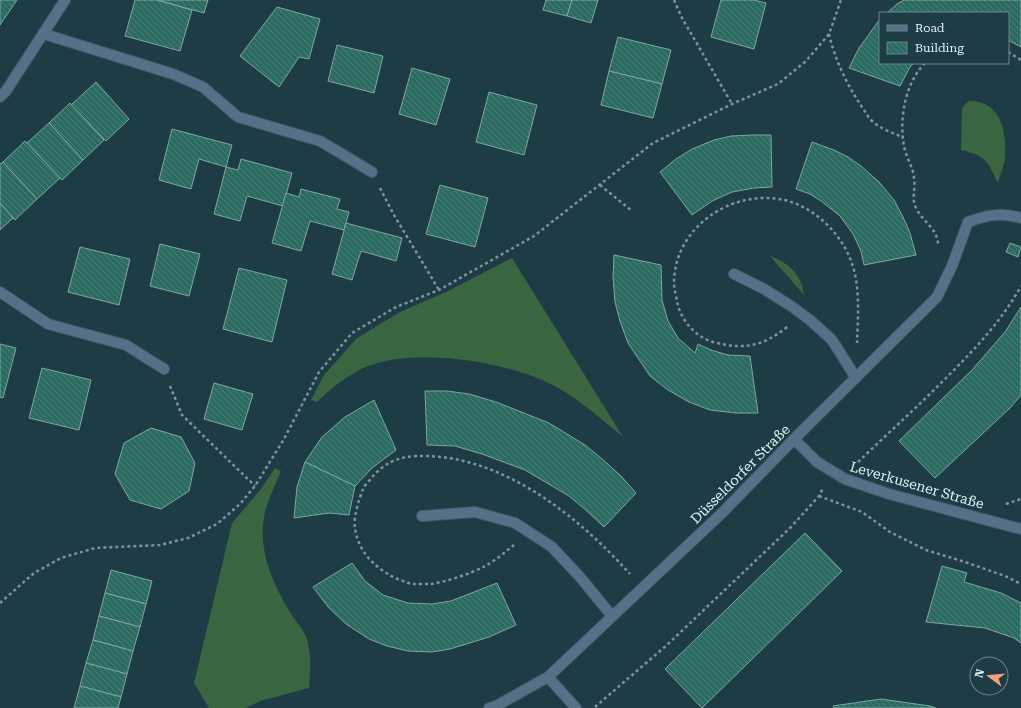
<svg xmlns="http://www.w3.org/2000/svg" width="1021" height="708" viewBox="0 0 1021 708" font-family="'Roboto Serif',serif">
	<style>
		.grass { fill: #396540 }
		.building { fill: url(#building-back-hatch); stroke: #82a59e }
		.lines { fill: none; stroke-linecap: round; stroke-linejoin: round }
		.minor-casing { stroke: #3d5961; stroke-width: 12 }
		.path { stroke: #7d949b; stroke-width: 2.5; stroke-dasharray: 3 3; stroke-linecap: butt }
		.minor { stroke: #586f8a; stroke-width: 10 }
		.labels { text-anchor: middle; stroke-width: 3; stroke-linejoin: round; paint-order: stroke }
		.street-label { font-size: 14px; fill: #e0f1f6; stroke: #1e3c45 }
	</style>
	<defs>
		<pattern id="building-back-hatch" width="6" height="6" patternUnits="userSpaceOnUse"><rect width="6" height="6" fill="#2b6b62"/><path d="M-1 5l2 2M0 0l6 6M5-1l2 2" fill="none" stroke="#498179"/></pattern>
	</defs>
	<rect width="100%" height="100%" fill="#1e3c45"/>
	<g class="grass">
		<path d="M969,101C1001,100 1007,133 1005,158C1004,166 1000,175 998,183C987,160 986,156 961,150L962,109L965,104Z"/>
		<path d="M770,256C790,264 801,274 804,295Z"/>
		<path d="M512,258L623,437C599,417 574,394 544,381C497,360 408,346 361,369C344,378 330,389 317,402L311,400L324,375L357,338L400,312L448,291Z"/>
		<path d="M275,468L281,471C275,486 267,501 264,517C258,552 274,587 292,615C296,622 303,629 306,636C312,654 310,669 309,688L260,701L246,708H209L194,683L232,523L261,489Z"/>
	</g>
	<g class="building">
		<polygon points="0,0 17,0 0,25"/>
		<polygon points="135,0 157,0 192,10 180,51 125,36"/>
		<polygon points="157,0 208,0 204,13"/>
		<polygon points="546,0 572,0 567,16 543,10"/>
		<polygon points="572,0 598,0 591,23 567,16"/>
		<polygon points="721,0 754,0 766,3 754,49 711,37"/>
		<polygon points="904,0 1021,0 1021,47 1008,40 1008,13 887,13 897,4"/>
		<polygon points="277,7 320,19 309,59 299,57 279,87 240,56"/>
		<polygon points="880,19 880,63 914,63 910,67 900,86 849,68 859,48"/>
		<polygon points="618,37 671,50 662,84 609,71"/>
		<polygon points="337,45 383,56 374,93 328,81"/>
		<polygon points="412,68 450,79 436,125 399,114"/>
		<polygon points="609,71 662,84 653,118 601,105"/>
		<polygon points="96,82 129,119 106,141 71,105"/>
		<polygon points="489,92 537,105 524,155 476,142"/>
		<polygon points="70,103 104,140 83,160 49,123"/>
		<polygon points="49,123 83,160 62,180 27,143"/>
		<polygon points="172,129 232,145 226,167 199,159 191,189 159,180"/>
		<polygon points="752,135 771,135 772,187 754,188 732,192 712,201 692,215 660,172 676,159 692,149 714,140 731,136"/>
		<polygon points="25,141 60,178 37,199 3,162"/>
		<polygon points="812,142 834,150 848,157 861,166 879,182 894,200 903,217 910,233 916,255 864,265 861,251 853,234 840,216 821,201 810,194 796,189"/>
		<polygon points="241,159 292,173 283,206 247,196 240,221 214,214 226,167 238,170"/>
		<polygon points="3,162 37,199 15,220 0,203 0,164"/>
		<polygon points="440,185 488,198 475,247 426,234"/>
		<polygon points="301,189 340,199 337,209 349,212 344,230 310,221 301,251 272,243 286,193 299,197"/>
		<polygon points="0,203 13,218 0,230"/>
		<polygon points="346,223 402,238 396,261 361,251 352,280 332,274"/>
		<polygon points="1010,243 1021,247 1018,257 1006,252"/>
		<polygon points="160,244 200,254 189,296 150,286"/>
		<polygon points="80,247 130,259 119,305 68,292"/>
		<polygon points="614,255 661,265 662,300 668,321 678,338 695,353 698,344 711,350 728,355 750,356 758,413 736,413 710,410 689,402 668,390 650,376 628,343 620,321 615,302 613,277"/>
		<polygon points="239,268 287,280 272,342 223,329"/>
		<polygon points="1021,307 1021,395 1010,408 935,478 899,441 972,370 1005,332"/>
		<polygon points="0,344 16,348 3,398 0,397"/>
		<polygon points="42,368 91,380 79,430 29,418"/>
		<polygon points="214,383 253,394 242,430 204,419"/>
		<polygon points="425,391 447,391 469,394 496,402 549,423 585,445 601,458 621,476 636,493 604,527 587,511 569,496 525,470 482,454 455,446 427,445"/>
		<polygon points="374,400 396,450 372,468 355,486 305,462 322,437 345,417"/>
		<polygon points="151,428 181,437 195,463 189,491 161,509 130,500 115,474 124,443"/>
		<polygon points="305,462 355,486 349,515 329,513 294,518 297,487"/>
		<polygon points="805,533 842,571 702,708 665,669"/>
		<polygon points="352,563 365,581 383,595 408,603 432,604 451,601 497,583 516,625 489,637 450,649 432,652 408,651 387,646 369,639 346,624 328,607 313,587"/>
		<polygon points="942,566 967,573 964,582 1001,593 1021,603 1021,643 1014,638 985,628 926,622"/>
		<polygon points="111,570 152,581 146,604 105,593"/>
		<polygon points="105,593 146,604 140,627 99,616"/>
		<polygon points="99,616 140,627 133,651 93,640"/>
		<polygon points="93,640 133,651 127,674 86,663"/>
		<polygon points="86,663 127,674 121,697 80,686"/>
		<polygon points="80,686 121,697 118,708 74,708"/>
		<polygon points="881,699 930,706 936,708 834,708 833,706"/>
	</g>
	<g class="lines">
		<g class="minor-casing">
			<g id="minor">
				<polyline points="44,34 173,74 203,87 238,117 320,141 372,172"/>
				<polyline points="0,97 6,91 65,0"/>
				<polyline points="734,274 764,289 791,306 810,320 832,340 856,378"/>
				<polyline points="0,292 48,324 126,345 164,369"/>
				<polyline points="794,439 817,462 845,479 889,494 1021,529"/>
				<polyline points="422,516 475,512 515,523 552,547 580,577 612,616"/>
				<polyline points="548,677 576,708"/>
				<path d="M489,708L496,706L548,677L722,513L794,439L937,297L952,266L968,222C988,215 1000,212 1021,218"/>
			</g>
		</g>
		<g class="path">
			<polyline points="674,0 682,18 732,104"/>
			<path d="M829,34C835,60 847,85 862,107C865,111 867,116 871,120C879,128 892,133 903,137"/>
			<polyline points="1008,52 1021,60"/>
			<path d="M925,63C905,83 899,119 904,146C906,157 913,167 914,178C916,188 911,199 916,208C923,222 937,228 938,244"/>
			<polyline points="600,185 632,211"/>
			<polyline points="380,188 394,215 439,290"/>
			<path d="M787,327C762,347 743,350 713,342C695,337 680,319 677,301C676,295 674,289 674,283C674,224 740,183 794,203C818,212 839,233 849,256C861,282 858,315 857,343"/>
			<polyline points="170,386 182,415 255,486"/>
			<path d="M858,462C885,436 913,411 940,384C970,354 1000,324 1021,286"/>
			<polyline points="819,496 862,512 890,532 926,550 965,562 1005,576 1021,584"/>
			<polyline points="1006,504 1021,499"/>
			<path d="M514,545C505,552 495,561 485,566C470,574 446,582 430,584C424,584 417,584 412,584C408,583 404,581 400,580C378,571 358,553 355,528C353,518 359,499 363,489C364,486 367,483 370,480C382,464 397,457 416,456C500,453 577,515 630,574"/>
			<polyline points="0,603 34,573 61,558 95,548 160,545 188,538 217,524 240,504 255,486 284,439 319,372 352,333 396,307 439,290 534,236 653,143 732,104 778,84 806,61 829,34 841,0"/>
			<polyline points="595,707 667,645 791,527 819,496 823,488"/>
		</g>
		<use href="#minor" class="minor"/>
	</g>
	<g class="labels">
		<g class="street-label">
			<text transform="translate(740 474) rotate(-45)" y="5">Düsseldorfer Straße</text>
			<text transform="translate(917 485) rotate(16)" y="5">Leverkusener Straße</text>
		</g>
	</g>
	<rect x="879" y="12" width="130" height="52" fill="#1e3c45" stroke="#6c848c"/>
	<rect x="887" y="25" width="20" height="6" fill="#586f8a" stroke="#6c848c"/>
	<text x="915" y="32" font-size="12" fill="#e0f1f6">Road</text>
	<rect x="887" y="42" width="20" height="12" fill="url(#building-back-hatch)" stroke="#6c848c"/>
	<text x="915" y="52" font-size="12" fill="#e0f1f6">Building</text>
	<g transform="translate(989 676) rotate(286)"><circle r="19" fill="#1e3c45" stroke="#6c848c"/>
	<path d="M0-3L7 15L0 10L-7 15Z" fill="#f2a07e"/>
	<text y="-6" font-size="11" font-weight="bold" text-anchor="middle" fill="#e0f1f6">N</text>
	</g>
</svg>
